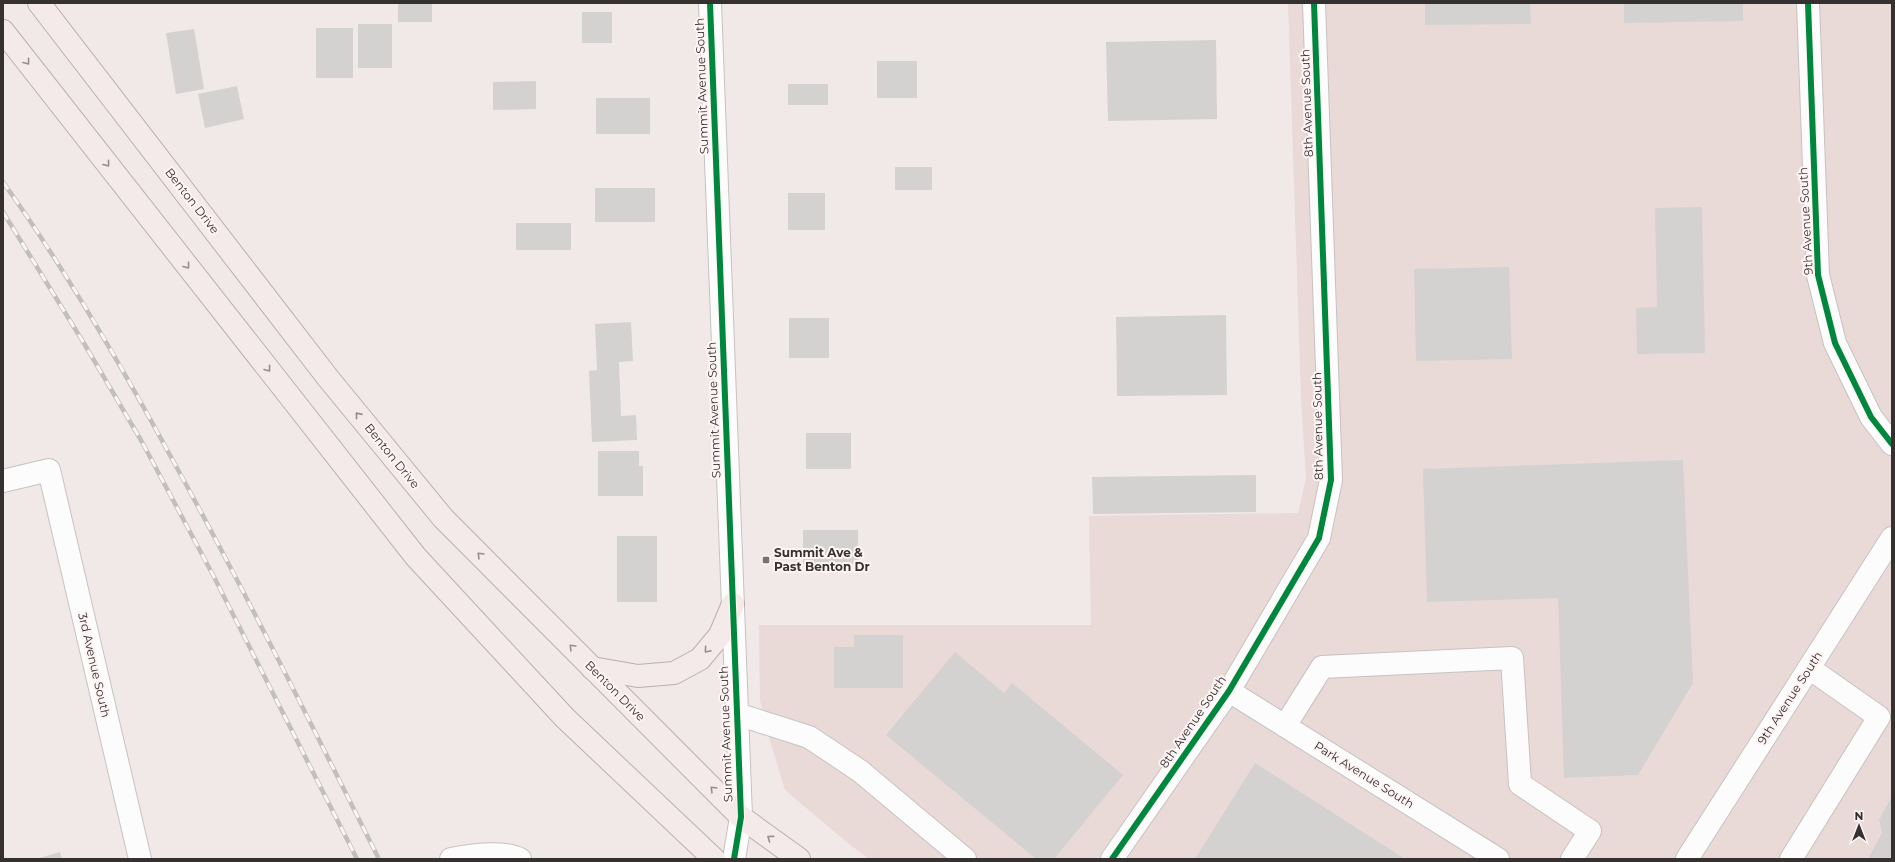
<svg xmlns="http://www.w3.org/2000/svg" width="1895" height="862" viewBox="0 0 1895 862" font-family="Montserrat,sans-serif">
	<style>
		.built { fill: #e9dad8 }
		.building { fill: #d3d2d1 }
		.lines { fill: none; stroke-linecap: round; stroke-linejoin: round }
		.minor-casing { stroke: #c7c2c1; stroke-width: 24 }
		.major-casing { stroke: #bfaead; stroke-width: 24 }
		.minor { stroke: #fdfcfc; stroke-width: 22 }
		.major { stroke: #f3eae9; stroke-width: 22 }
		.rail-casing { stroke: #c0bebe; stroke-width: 4.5 }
		.rail { stroke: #fef4f3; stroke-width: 3; stroke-dasharray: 9; stroke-linecap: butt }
		.cycleway-casing { stroke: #fef4f3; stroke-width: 8 }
		.cycleway { stroke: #00873e; stroke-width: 6 }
		.oneway { stroke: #948e8d }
		.poi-dot { fill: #777171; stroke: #fef4f3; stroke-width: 1.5 }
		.labels { text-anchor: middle; stroke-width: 4; stroke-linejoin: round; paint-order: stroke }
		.street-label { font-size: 12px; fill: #363131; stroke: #fef4f3 }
		.poi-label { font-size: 12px; font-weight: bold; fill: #363131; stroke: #fef4f3; text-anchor: start }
	</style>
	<rect width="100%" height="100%" fill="#f0e9e8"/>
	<polygon class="built" points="1288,3 1892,3 1892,859 869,859 849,844 785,790 770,741 760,701 759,625 1091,625 1089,516 1298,513 1306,478 1301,399"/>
	<g class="building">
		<rect x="398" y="3" width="34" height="19"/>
		<polygon points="1425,3 1530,3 1531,24 1425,25"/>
		<polygon points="1624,3 1743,3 1743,21 1624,23"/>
		<rect x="582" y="12" width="30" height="31"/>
		<rect x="358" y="24" width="34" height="44"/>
		<rect x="316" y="28" width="37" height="50"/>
		<polygon points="194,29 204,89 176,94 166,33"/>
		<polygon points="1216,40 1217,119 1108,121 1106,42"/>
		<rect x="877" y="61" width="40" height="37"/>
		<polygon points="536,81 536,109 493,110 493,82"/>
		<rect x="788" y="84" width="40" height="21"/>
		<polygon points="237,86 244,119 205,128 198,94"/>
		<rect x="596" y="98" width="54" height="36"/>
		<rect x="895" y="167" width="37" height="23"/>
		<rect x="595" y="188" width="60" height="34"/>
		<rect x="788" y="193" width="37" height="37"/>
		<polygon points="1702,207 1705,353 1637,354 1636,308 1657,307 1655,208"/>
		<rect x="516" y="223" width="55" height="27"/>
		<polygon points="1509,267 1512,359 1416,361 1414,269"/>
		<polygon points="1226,315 1227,395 1117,396 1116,317"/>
		<rect x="789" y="318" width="40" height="40"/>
		<polygon points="631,322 633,361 619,362 621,416 636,415 637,440 592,442 589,371 597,370 595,324"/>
		<rect x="806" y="433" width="45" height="36"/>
		<polygon points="598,451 639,451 639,466 643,466 643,496 598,496"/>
		<polygon points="1683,460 1693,683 1638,775 1564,778 1558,598 1427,602 1423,469"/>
		<polygon points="1256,475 1256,512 1093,514 1092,477"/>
		<rect x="803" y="530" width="55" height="34"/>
		<rect x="617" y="536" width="40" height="66"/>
		<polygon points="854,635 903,635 903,688 834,688 834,647 854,647"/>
		<polygon points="955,652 1004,693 1012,683 1123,775 1054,859 1036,859 886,735"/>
		<polygon points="1255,763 1405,859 1195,859"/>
		<polygon points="1892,796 1892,859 1868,859 1882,833 1879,820"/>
		<polygon points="60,852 62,859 36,859"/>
	</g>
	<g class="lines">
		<g class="minor-casing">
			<g id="minor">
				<polyline points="710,3 741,817 734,859"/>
				<polyline points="1808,3 1818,275 1835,343 1871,417 1892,444"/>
				<polyline points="3,481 49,470 140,859"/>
				<polyline points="1229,691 1498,859"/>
				<polyline points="737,714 809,737 860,771 965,859"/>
				<polyline points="1285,726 1322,667 1512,658 1520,784 1590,831 1572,859"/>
				<path d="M451,859C471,855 502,850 520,859"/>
				<polyline points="1112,859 1229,691 1319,538 1331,480 1314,3"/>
				<polyline points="1687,859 1892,538"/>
				<polyline points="1791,859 1879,717 1809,668"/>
			</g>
		</g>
		<g class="major-casing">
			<g id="major">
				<polyline points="39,3 328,378 443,518 741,817 799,859"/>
				<polyline points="3,31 416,557 565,718 714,859"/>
				<polyline points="592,668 638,676 674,673 700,659 720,635 733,604"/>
			</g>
		</g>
		<use href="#minor" class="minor"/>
		<use href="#major" class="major"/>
		<g class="rail-casing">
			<g id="rail">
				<path d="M3,182C68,273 124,370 177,468C248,597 313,728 379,859"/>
				<polyline points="3,212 85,345 142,442 213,575 357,859"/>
			</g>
		</g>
		<use href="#rail" class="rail"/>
		<g class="cycleway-casing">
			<g id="cycleway">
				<polyline points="710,3 741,817 734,859"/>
				<polyline points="1808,3 1818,275 1835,343 1871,417 1892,444"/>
				<polyline points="1112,859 1229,691 1319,538 1331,480 1314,3"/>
			</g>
		</g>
		<use href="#cycleway" class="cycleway"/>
	</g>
	<defs><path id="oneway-chevron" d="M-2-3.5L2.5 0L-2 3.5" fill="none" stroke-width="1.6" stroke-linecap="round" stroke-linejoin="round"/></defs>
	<g class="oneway">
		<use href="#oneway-chevron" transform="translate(27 62) rotate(52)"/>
		<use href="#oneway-chevron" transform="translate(107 164) rotate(52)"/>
		<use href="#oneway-chevron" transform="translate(187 266) rotate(52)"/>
		<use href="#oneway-chevron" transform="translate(268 369) rotate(52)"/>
		<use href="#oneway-chevron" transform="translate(358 415) rotate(-129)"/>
		<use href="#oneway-chevron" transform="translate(480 555) rotate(-135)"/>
		<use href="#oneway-chevron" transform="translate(572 647) rotate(-135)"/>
		<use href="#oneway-chevron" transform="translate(707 650) rotate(130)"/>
		<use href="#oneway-chevron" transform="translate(713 789) rotate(-135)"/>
		<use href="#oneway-chevron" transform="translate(770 838) rotate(-144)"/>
	</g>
	<rect class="poi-dot" x="762" y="556" width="8" height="8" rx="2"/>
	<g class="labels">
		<g class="street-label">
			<text transform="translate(702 86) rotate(-92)" y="4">Summit Avenue South</text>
			<text transform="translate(1307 103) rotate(-92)" y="4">8th Avenue South</text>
			<text transform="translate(192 201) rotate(52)" y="4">Benton Drive</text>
			<text transform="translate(1806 221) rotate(-93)" y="4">9th Avenue South</text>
			<text transform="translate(714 410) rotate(-92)" y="4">Summit Avenue South</text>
			<text transform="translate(1318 426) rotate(-91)" y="4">8th Avenue South</text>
			<text transform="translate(392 456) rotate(51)" y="4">Benton Drive</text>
			<text transform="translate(94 665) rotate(77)" y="4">3rd Avenue South</text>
			<text transform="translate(615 691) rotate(45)" y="4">Benton Drive</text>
			<text transform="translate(1790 698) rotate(-57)" y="4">9th Avenue South</text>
			<text transform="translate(1193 722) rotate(-56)" y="4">8th Avenue South</text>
			<text transform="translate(726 734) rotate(-92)" y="4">Summit Avenue South</text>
			<text transform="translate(1364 775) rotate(32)" y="4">Park Avenue South</text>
		</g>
		<g class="poi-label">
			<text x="774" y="557">Summit Ave &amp;<tspan x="774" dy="14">Past Benton Dr</tspan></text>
		</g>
	</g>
	<rect width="1895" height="862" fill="none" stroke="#363131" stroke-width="8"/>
	<g transform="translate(1859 826)" stroke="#fef4f3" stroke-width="3" paint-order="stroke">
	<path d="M0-3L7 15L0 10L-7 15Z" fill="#363131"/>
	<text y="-6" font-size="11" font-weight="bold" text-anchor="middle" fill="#363131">N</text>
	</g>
</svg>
